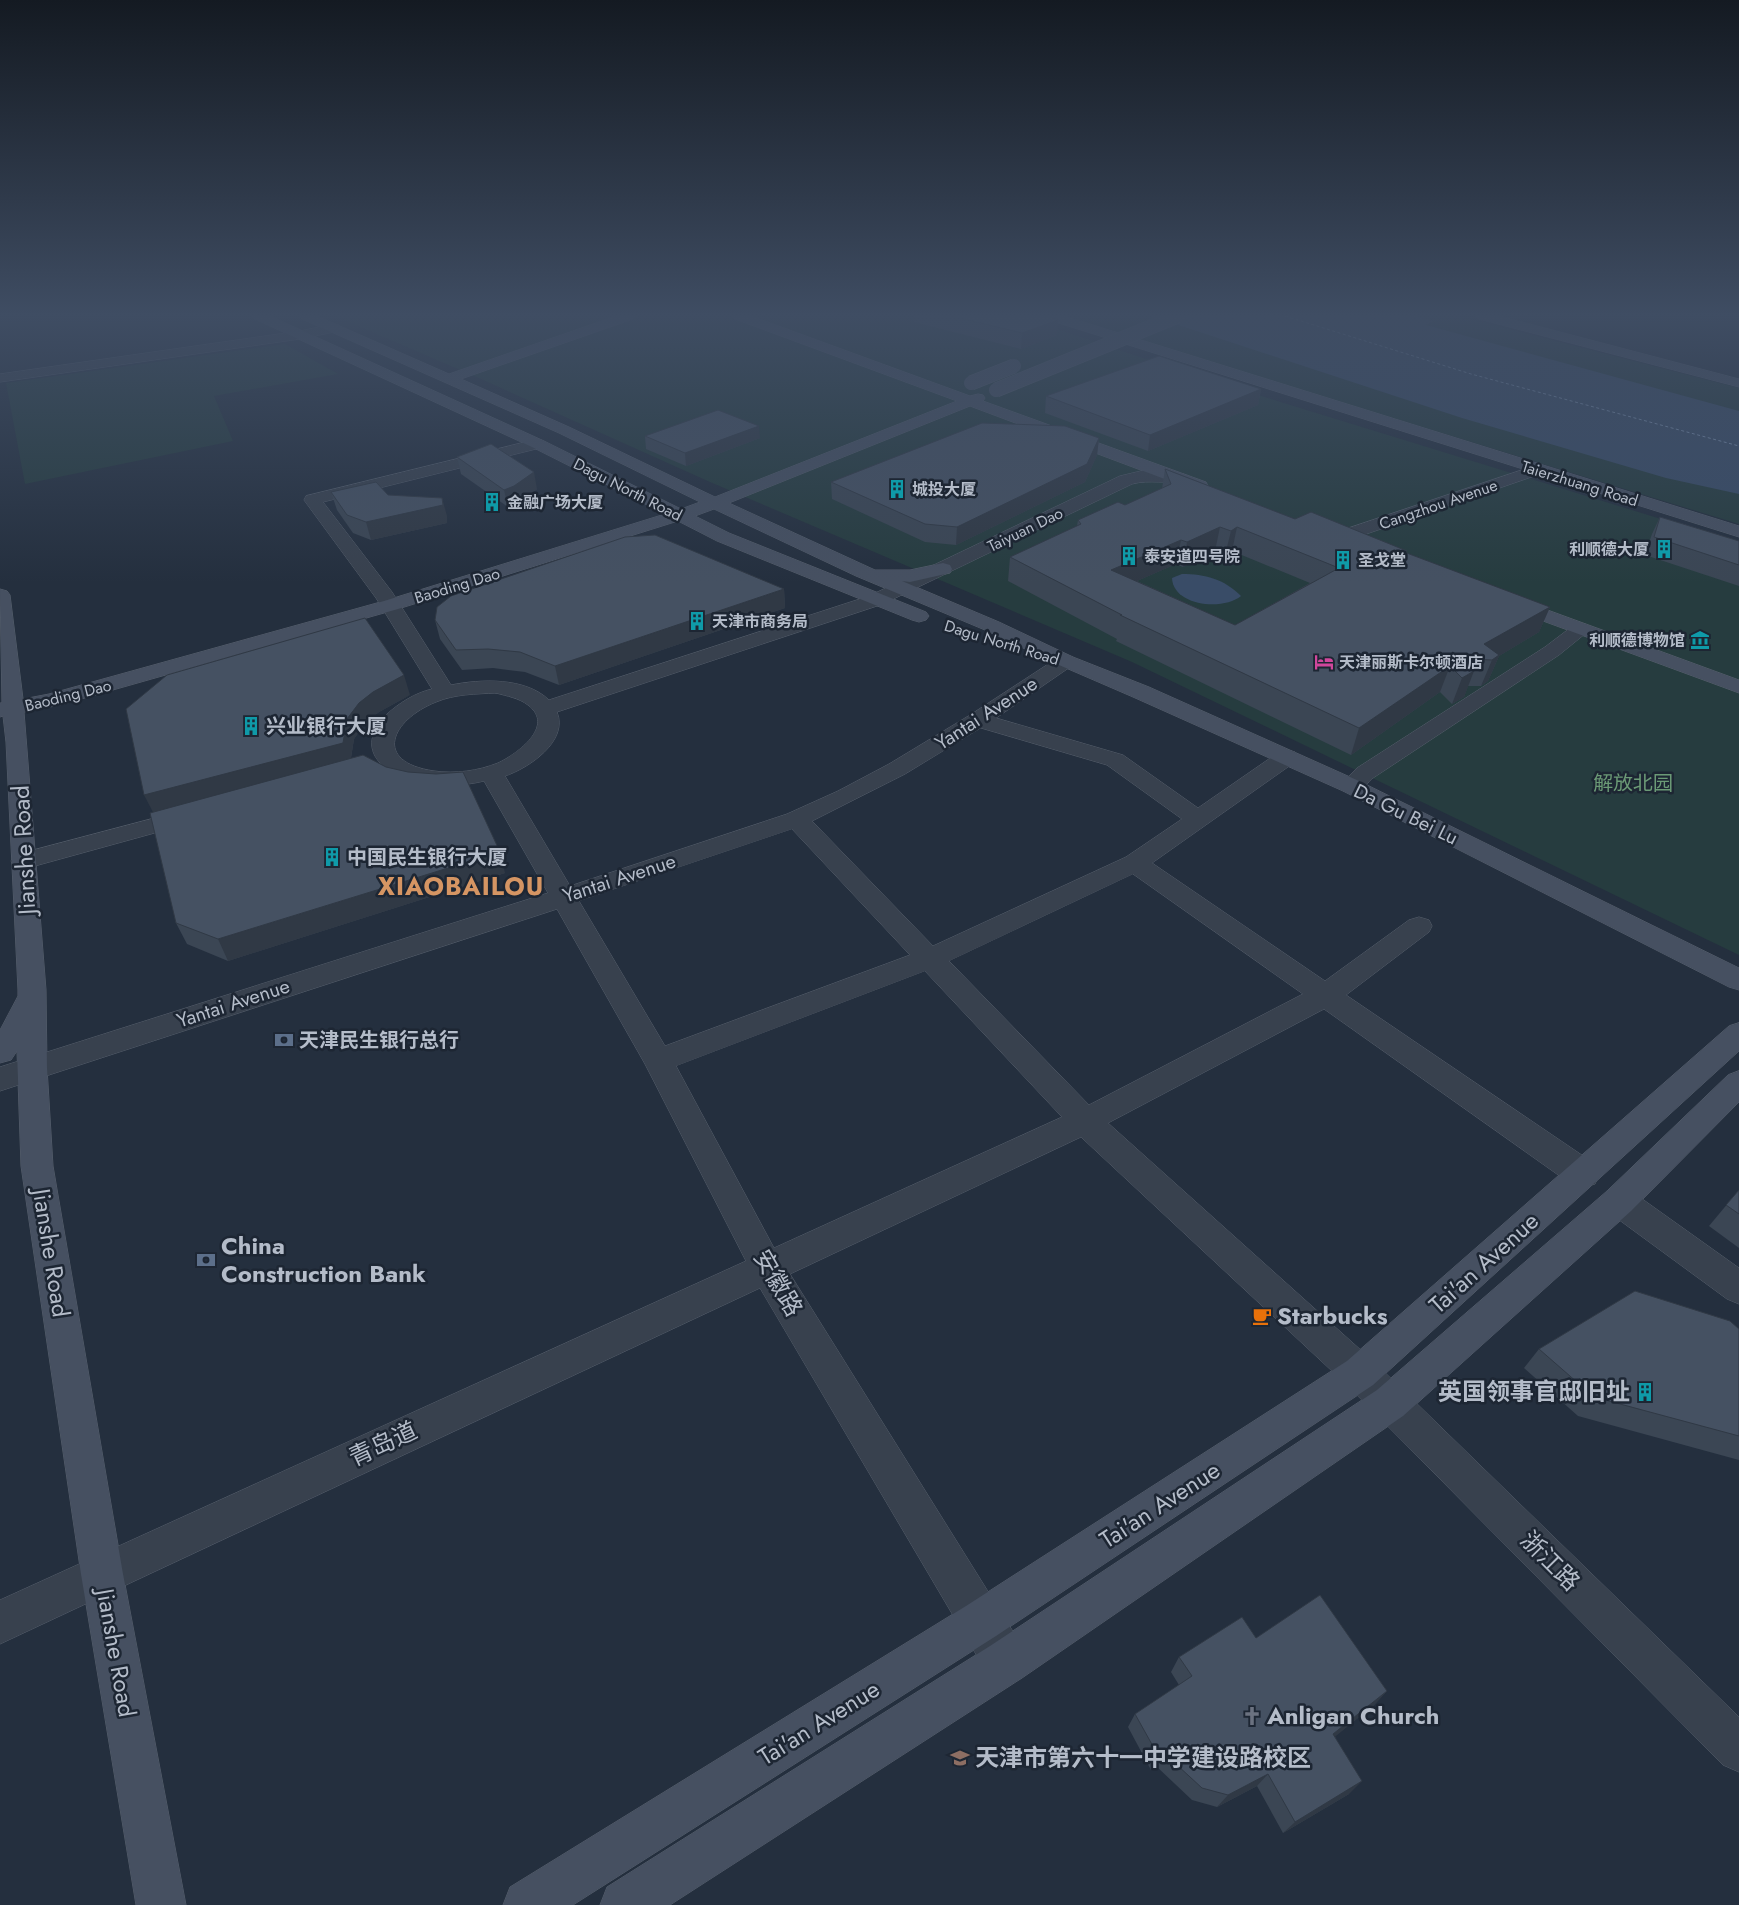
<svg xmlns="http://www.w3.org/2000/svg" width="1739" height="1905" viewBox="0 0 1739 1905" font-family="Jost,'Noto Sans SC',sans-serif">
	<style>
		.green { fill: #263c3f }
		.water { fill: #394c67 }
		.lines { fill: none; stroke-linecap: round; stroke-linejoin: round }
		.ferry { stroke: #7c92b1; stroke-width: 1; stroke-dasharray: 3 2.5; stroke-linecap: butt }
		.street-casing { stroke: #565f6c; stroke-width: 1 }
		.secondary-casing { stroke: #565f6c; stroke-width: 1 }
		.street { fill: #38414e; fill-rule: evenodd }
		.secondary { fill: #465061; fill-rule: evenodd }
		.secondary-bridge-casing { stroke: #565f6c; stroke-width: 15; stroke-linecap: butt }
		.secondary-bridge { stroke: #465061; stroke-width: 14 }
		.wall { fill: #3b4654; fill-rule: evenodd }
		.shaded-wall { fill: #303945 }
		.building { fill: #455162; stroke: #303945; fill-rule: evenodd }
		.labels { text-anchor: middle; stroke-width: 5; stroke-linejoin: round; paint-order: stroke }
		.far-street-label { font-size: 16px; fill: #b4bcc9; stroke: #1d2633 }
		.far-poi-label { font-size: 16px; font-weight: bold; fill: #b4bcc9; stroke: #1d2633; text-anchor: start }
		.street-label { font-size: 20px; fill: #b4bcc9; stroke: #1d2633 }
		.poi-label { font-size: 20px; font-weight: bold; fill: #b4bcc9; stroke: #1d2633; text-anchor: start }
		.park-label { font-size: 20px; fill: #6b9a76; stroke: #1d2633 }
		.near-street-label { font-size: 24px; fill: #b4bcc9; stroke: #1d2633 }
		.near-poi-label { font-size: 24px; font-weight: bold; fill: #b4bcc9; stroke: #1d2633; text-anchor: start }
		.district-label { font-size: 25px; font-weight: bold; letter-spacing: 1px; fill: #d59563; stroke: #1d2633 }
	</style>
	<rect width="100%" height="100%" fill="#242f3e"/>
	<g class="green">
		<polygon points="335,316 1019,316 1193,375 1739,543 1739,955 1132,662 710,482 481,379"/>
		<polygon points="1068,316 1458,316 1739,388 1739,524 1219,365"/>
		<polygon points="285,344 338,374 214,396 233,441 25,484 6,383"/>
	</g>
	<g class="water">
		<polygon points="1151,316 1415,316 1433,321 1426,325 1739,411 1739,494 1666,478 1462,418"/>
		<path d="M1182,574C1205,574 1224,579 1241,596C1223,611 1173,606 1172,578Z"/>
	</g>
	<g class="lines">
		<polyline class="ferry" points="1285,316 1471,374 1739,446"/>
		<g class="street-casing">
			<g id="street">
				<polygon points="334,324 339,325 340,328 339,331 300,339 0,382 0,374 300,331"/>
				<path d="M538,439L544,441L546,444L544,447L323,502L392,592L451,685C481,679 525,677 549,700L869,596L1120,476L1145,470L1184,474L1186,477L1184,480C1167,485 1150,479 1132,484L883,604L557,712C569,741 529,768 505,776L570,886L787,814L838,791L889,764L970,715L1059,657L1066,655L1073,657L1076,661L1073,665L996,718L1123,755L1198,808L1279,752L1287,750L1295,752L1298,757L1295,762L1152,863L1325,981L1409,920L1419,917L1429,920L1432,926L1429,932L1346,995L1595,1164L1599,1174L1595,1184L1583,1187L1571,1184L1324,1009L1108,1123L1373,1361L1739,1717V1772L1723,1765L1347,1385L1081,1137L790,1274L1022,1646L1028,1662L1022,1678L1006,1684L990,1678L760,1288L0,1644V1600L746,1261L645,1064L557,909L0,1091V1067L548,893L484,781C453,789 393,789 375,756C367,741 375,727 386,715C399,703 415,693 432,689L376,598L304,500L306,496ZM496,693C507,696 519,698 528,705C556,726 517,754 498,763C478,771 455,774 434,771C372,762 391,720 436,702C455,694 476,694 496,693ZM981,728L1107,765L1182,819L1126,857L933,946L812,821L905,774ZM792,829L910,955L665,1046L579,901ZM1133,874L1303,994L1089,1105L949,961ZM925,971L1062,1117L774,1248L676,1066Z"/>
				<polygon points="1537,465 1543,467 1545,470 1543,473 1346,541 1340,542 1334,541 1331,537 1334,533"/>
				<path d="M1581,623L1588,625L1591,629L1559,655L1373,778C1363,788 1357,795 1343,791L1339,786L1357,768L1545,647L1574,625Z"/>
				<polygon points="189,809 198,811 201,816 198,821 24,869 15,867 11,861 15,855"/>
				<polygon points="1619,1187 1631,1191 1739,1268 1739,1304 1727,1299 1607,1211 1602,1201 1607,1191"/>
			</g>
		</g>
		<g class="secondary-casing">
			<g id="secondary">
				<polygon points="253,316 270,316 544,441 681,509 700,502 559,433 302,319 300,316 317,316 449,374 616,316 635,316 633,319 461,379 569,427 715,497 957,401 735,319 733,316 751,316 970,396 978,394 983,395 985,398 983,401 1206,482 1208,486 1206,490 1194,490 970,406 729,503 875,570 910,570 943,563 950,565 952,569 950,573 910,582 902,581 999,622 1073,657 1149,687 1359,781 1739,968 1739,990 1729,987 1343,791 1133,697 1059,665 985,630 856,576 714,509 695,516 729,533 926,612 929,616 926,620 919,622 912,620 717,541 678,521 398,609 60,705 24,712 46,990 47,1068 53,1166 123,1574 186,1905 136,1905 81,1574 21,1166 17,1051 11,1060 0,1063 0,1030 18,996 18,990 6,742 3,716 0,717 0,703 2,703 0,589 7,591 10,595 23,699 49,694 384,601 665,514 532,447 255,319"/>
				<polygon points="1044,316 1064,316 1739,526 1739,537 1046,319"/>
				<polygon points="1477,316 1499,316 1739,379 1739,387 1479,319"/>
				<polygon points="1512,597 1739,680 1739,693 1505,607 1502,603 1505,599"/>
				<polygon points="1739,1023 1739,1051 1373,1385 996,1636 573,1905 503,1905 510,1887 966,1606 1347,1361 1729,1026"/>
				<polygon points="1739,1071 1739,1102 1631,1211 1403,1416 1022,1678 670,1905 600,1905 607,1887 990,1646 1377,1390 1607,1191 1728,1075"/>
			</g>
		</g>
		<use href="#street" class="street"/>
		<use href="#secondary" class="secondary"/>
		<g class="secondary-bridge-casing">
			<g id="secondary-bridge">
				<polyline points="971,383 1014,366"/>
				<polyline points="996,390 1178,316"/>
			</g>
		</g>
		<use href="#secondary-bridge" class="secondary-bridge"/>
	</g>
	<g class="wall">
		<polygon points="914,316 1048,316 1057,335 1021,349 914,322"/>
		<polygon points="1261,389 1258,405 1148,451 1045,413 1046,396"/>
		<polygon points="645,436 760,438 686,466 646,449"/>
		<polygon points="1099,438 1097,455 1085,482 956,545 925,542 832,499 831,482"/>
		<polygon points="457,457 537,489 517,504 508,507 461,474"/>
		<path d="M1165,469L1295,519L1406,553L1550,607L1539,632L1499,656L1488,681L1481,686H1468L1464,697L1452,704L1440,692L1351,755L1116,641L1117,639L1008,581L1010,557L1077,526L1078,520L1125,505L1162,489ZM1215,551L1225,555L1232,551L1310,583L1235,625L1137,581L1176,564L1183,567Z"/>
		<polygon points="331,492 388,495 447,516 447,523 371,540 353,533 337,510"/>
		<polygon points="1660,517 1739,541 1739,586 1645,555 1652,534"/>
		<polygon points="784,589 785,608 559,685 525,672 493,668 462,670 440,639 435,620"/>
		<polygon points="410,695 379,712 365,723 354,739 351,758 505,873 228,961 187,944 176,923 153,812"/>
		<polygon points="1739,1190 1739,1248 1709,1226"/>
		<polygon points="1739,1329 1739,1460 1578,1416 1524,1368 1539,1349"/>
		<polygon points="1256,1638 1387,1691 1373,1706 1335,1736 1349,1794 1283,1833 1257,1786 1217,1807 1192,1800 1156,1766 1151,1770 1128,1727 1135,1714 1179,1685 1171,1672 1179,1657"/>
	</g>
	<g class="shaded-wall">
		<polygon points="1058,320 1057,335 1021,349 1022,333"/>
		<polygon points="1261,389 1258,405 1148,451 1150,435"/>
		<polygon points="759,426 760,438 686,466 685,453"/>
		<polygon points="1099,438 1097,455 1085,482 956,545 957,527"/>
		<polygon points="534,472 537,489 517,504 508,507 504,490"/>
		<polygon points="442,498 447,516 447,523 371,540 366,522"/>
		<polygon points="1220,527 1215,551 1183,567 1187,542"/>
		<polygon points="1237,527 1232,551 1225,555 1231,531"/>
		<polygon points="1181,540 1176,564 1107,594 1111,570"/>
		<polygon points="784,589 785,608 559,685 555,666"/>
		<polygon points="1550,607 1539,632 1499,656 1488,681 1481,686 1492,660 1484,644"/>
		<polygon points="1450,666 1440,692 1351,755 1359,728"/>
		<polygon points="1474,671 1464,697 1452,704 1462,678"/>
		<polygon points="404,675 410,695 379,712 365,723 354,739 350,763 155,816 144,795 347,719 359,703 373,692"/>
		<polygon points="500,852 505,873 228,961 218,939"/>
		<polygon points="1387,1691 1373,1706 1321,1748 1333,1734"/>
		<polygon points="1164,1753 1156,1766 1151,1770 1159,1757"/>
		<polygon points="1268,1774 1257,1786 1217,1807 1228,1795"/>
		<polygon points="1362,1781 1349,1794 1283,1833 1295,1822"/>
	</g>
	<g class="building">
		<polygon points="952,316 1048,316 1058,320 1022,333"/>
		<polygon points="1159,356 1261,389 1150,435 1046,396"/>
		<polygon points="718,410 759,426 685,453 645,436"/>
		<polygon points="982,423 1065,426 1099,438 1087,464 957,527 925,524 831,482"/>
		<polygon points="491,444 534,472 514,486 504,490 457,457"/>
		<path d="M1165,469L1295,519L1311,512L1407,551L1404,552L1550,607L1484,644L1499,655L1492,660L1468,659L1474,671L1462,678L1450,666L1359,728L1120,615H1122L1010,557L1081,524L1078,520L1118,502L1125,505L1171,484ZM1220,527L1231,531L1237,527L1339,568L1235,625L1111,570L1181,540L1187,542Z"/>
		<polygon points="376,482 388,495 442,498 443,505 366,522 347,515 331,492"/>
		<polygon points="1660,517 1739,541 1739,565 1654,537"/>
		<polygon points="655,535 784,589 555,666 520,652 488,649 456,650 435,620 437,607 451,596 625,537"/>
		<polygon points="365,618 404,675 373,692 359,703 347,719 343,743 144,795 126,709 167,675"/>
		<polygon points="363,755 386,767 408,772 436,774 463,772 500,852 218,939 176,923 150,813"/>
		<polygon points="1739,1190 1739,1214 1726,1205"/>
		<polygon points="1635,1291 1730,1321 1739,1329 1739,1436 1594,1397 1539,1349"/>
		<polygon points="1320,1595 1387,1691 1333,1734 1362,1781 1295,1822 1268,1774 1228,1795 1202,1788 1164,1753 1159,1757 1135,1714 1192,1676 1179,1657 1242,1617 1256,1638"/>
	</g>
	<linearGradient id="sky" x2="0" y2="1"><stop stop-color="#141a22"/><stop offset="0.54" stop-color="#3f4d63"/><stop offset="1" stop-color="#3f4d63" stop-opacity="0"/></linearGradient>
	<rect width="1739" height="583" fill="url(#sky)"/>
	<defs>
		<g id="building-bare" transform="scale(1.5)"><path d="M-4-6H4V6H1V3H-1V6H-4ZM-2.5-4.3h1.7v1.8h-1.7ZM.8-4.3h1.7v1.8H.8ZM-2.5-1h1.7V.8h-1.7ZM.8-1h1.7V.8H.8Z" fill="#0f9aa8" stroke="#1d2633" stroke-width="2.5" paint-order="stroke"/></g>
		<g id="museum-bare" transform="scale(1.5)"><path d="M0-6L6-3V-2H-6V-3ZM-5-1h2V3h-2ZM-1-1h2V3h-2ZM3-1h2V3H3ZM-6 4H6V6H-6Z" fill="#0f9aa8" stroke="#1d2633" stroke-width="2.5" paint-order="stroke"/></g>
		<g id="hotel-bare" transform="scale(1.5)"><path d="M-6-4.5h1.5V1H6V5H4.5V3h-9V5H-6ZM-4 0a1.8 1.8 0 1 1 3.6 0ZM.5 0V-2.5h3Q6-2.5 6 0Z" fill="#d1479c" stroke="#1d2633" stroke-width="2.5" paint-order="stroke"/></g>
		<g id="bank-bare" transform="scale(1.5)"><path d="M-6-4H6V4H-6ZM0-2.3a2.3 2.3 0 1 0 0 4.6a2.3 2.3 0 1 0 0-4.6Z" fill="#5c6f8a" stroke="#1d2633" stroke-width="2.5" paint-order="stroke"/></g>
		<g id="cafe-bare" transform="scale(1.5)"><path d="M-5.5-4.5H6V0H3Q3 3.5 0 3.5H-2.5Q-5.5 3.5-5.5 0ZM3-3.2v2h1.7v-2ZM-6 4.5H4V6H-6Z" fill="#e8710a" stroke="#1d2633" stroke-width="2.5" paint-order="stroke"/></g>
		<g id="church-bare" transform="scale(1.5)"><path d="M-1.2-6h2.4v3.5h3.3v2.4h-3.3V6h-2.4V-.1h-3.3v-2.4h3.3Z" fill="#6b7280" stroke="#1d2633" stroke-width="2.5" paint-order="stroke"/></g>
		<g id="school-bare" transform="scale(1.5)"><path d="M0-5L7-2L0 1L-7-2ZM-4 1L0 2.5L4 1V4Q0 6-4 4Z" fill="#8d6e63" stroke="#1d2633" stroke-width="2.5" paint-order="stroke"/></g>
	</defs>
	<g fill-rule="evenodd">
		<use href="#building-bare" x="897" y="489"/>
		<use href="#building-bare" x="492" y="502"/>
		<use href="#building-bare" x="1664" y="549"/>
		<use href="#building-bare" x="1129" y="556"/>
		<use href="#building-bare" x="1343" y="560"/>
		<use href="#building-bare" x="697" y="621"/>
		<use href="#museum-bare" x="1700" y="640"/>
		<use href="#hotel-bare" x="1324" y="662"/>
		<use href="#building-bare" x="251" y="726"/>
		<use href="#building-bare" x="332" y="857"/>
		<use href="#bank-bare" x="284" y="1040"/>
		<use href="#bank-bare" x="206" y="1260"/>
		<use href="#cafe-bare" x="1262" y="1316"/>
		<use href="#building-bare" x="1645" y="1392"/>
		<use href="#church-bare" x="1252" y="1716"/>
		<use href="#school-bare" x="960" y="1758"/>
	</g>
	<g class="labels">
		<g class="far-street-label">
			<text transform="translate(1580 483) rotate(17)" y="6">Taierzhuang Road</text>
			<text transform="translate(628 489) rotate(27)" y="6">Dagu North Road</text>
			<text transform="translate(1438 504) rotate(-19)" y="6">Cangzhou Avenue</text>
			<text transform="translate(1025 529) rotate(-26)" y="6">Taiyuan Dao</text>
			<text transform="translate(457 585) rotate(-17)" y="6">Baoding Dao</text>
			<text transform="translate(1002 642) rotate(17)" y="6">Dagu North Road</text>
			<text transform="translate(68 695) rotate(-14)" y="6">Baoding Dao</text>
		</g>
		<g class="far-poi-label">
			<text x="912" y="495">城投大厦</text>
			<text x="507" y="508">金融广场大厦</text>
			<text x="1649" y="555" text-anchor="end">利顺德大厦</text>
			<text x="1144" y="562">泰安道四号院</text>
			<text x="1358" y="566">圣戈堂</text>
			<text x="712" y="627">天津市商务局</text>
			<text x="1685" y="646" text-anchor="end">利顺德博物馆</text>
			<text x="1339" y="668">天津丽斯卡尔顿酒店</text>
		</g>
		<g class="street-label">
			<text transform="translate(986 713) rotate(-33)" y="7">Yantai Avenue</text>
			<text transform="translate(1406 814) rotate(26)" y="7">Da Gu Bei Lu</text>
			<text transform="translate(619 878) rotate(-18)" y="7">Yantai Avenue</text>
			<text transform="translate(233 1003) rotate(-18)" y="7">Yantai Avenue</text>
		</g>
		<g class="poi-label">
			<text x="266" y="733">兴业银行大厦</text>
			<text x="347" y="864">中国民生银行大厦</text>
			<text x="299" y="1047">天津民生银行总行</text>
		</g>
		<g class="park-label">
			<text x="1633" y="790">解放北园</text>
		</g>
		<g class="near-street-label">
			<text transform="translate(24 850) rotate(-93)" y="8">Jianshe Road</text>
			<text transform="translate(51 1253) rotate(81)" y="8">Jianshe Road</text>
			<text transform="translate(1484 1263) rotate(-42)" y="8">Tai'an Avenue</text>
			<text transform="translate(778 1283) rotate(60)" y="8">安徽路</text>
			<text transform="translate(383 1444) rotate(-25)" y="8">青岛道</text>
			<text transform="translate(1160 1505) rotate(-33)" y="8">Tai'an Avenue</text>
			<text transform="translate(1550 1561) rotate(45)" y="8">浙江路</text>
			<text transform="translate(116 1653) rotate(80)" y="8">Jianshe Road</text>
			<text transform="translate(819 1723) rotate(-32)" y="8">Tai'an Avenue</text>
		</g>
		<g class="near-poi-label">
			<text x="221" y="1254">China<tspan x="221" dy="28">Construction Bank</tspan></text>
			<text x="1277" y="1324">Starbucks</text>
			<text x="1630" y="1400" text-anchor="end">英国领事官邸旧址</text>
			<text x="1267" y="1724">Anligan Church</text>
			<text x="975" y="1766">天津市第六十一中学建设路校区</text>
		</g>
		<g class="district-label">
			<text x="461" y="895">XIAOBAILOU</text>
		</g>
	</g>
</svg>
